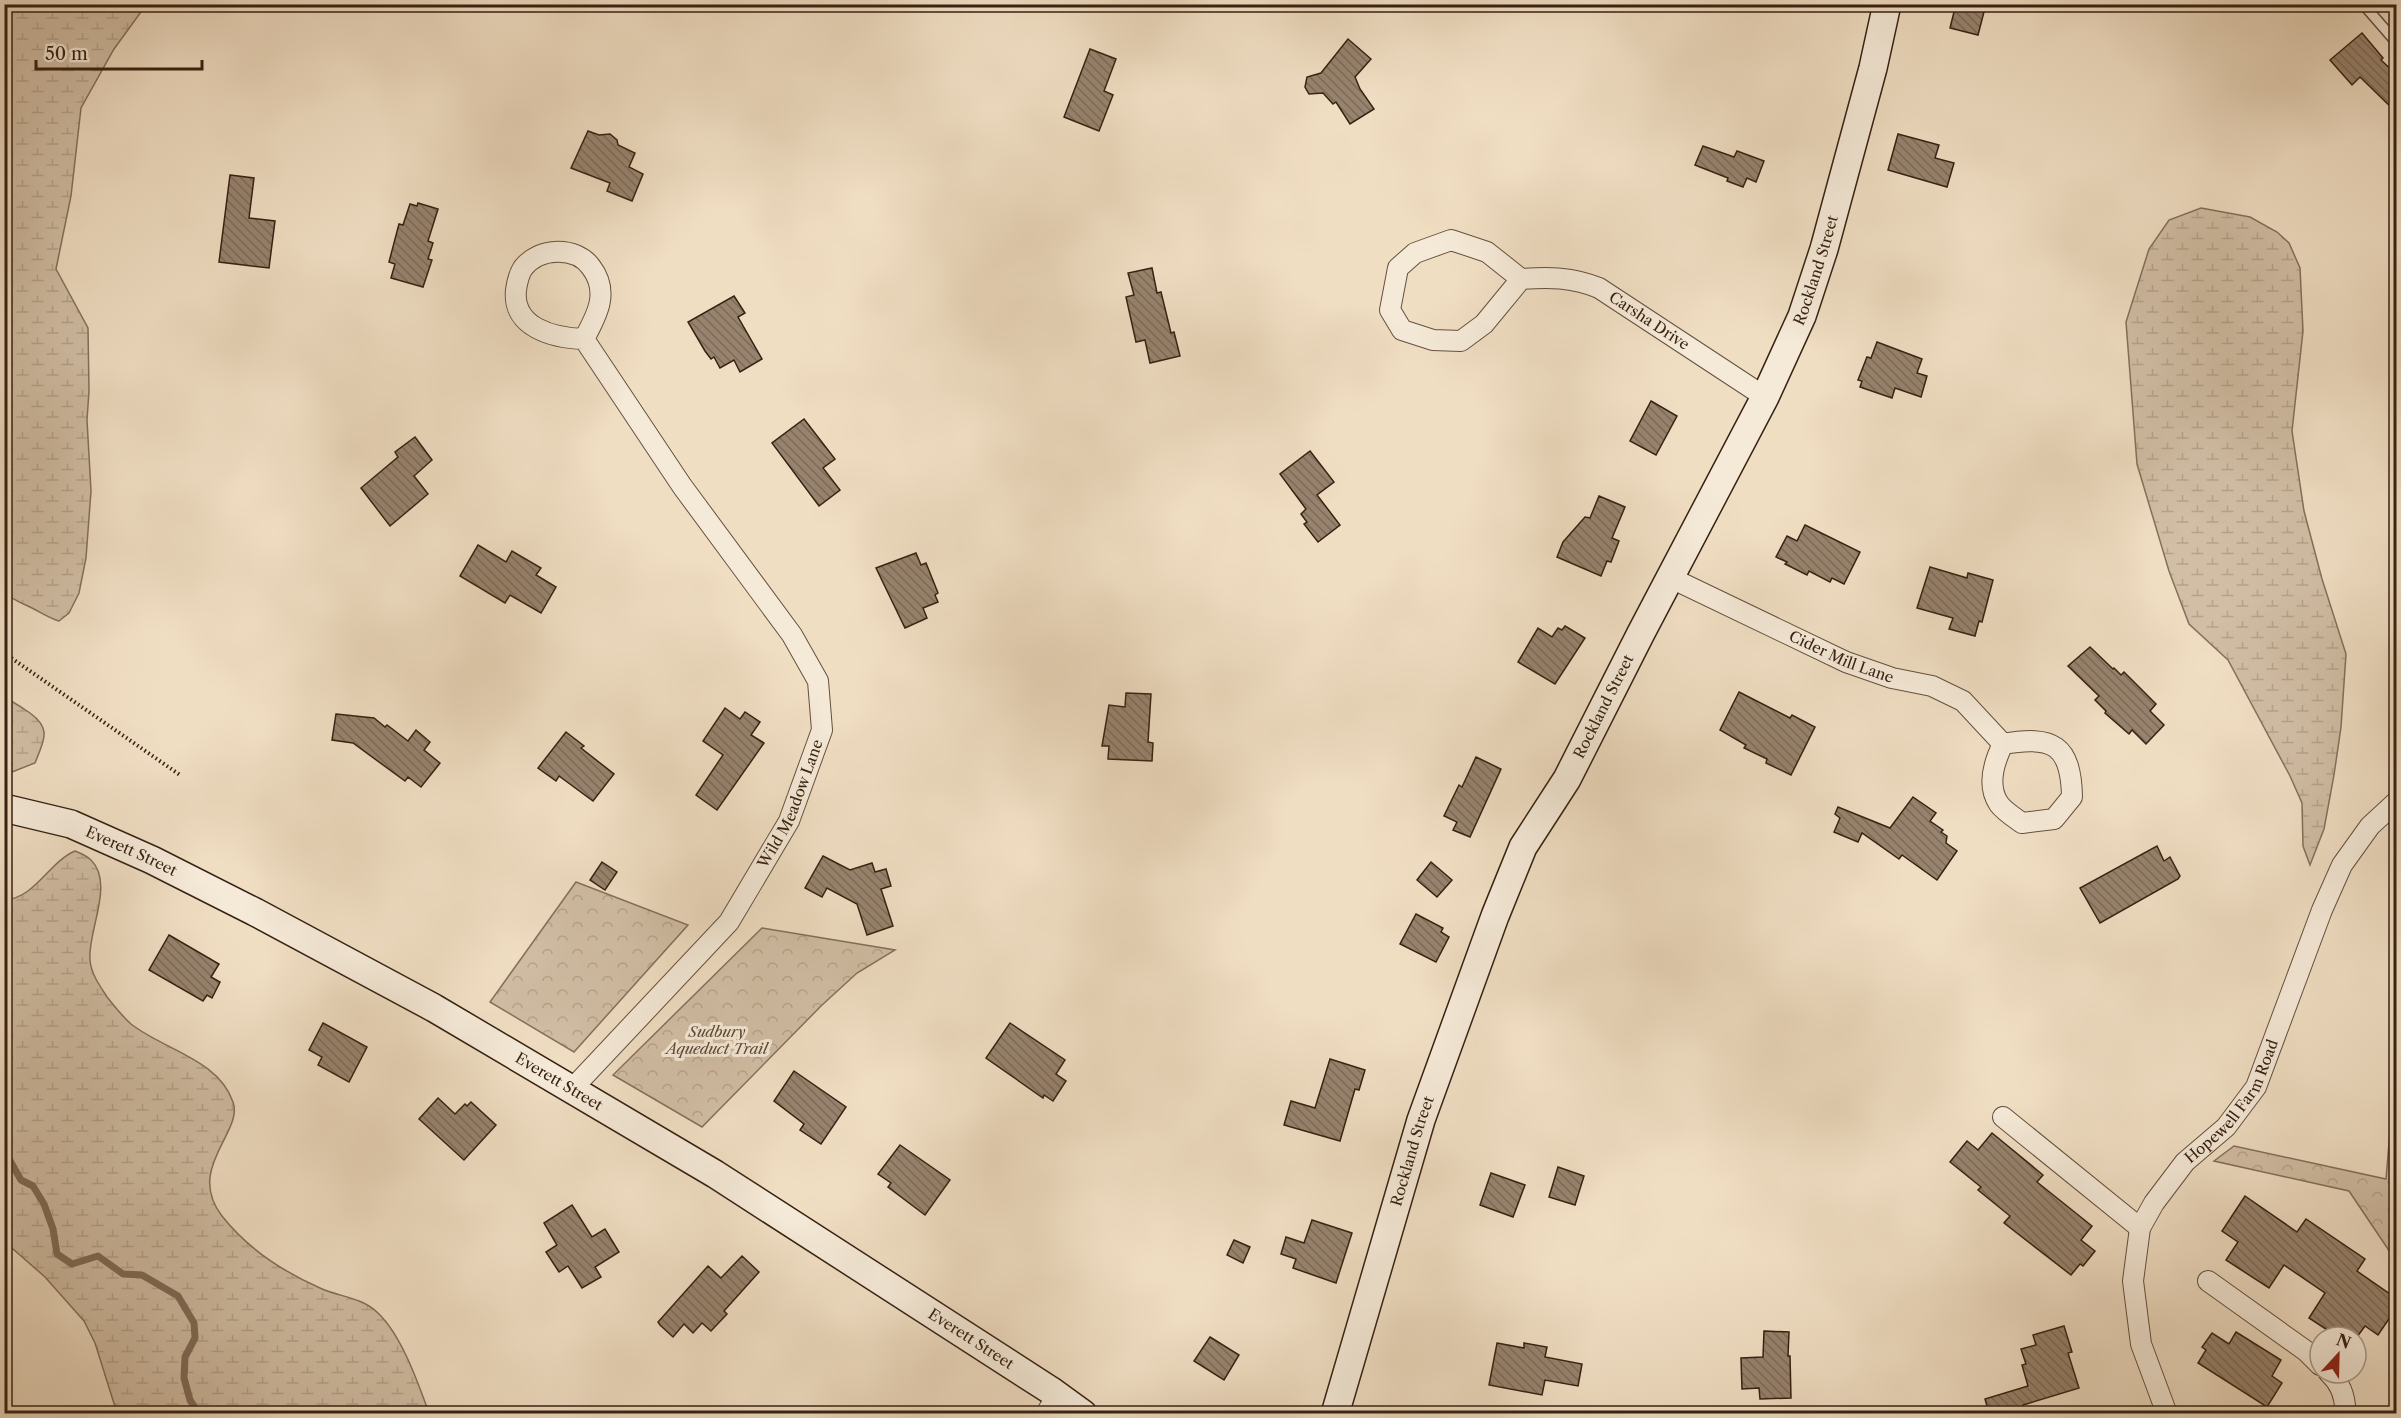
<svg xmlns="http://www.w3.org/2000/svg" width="2401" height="1418" viewBox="0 0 2401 1418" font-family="'Libre Caslon Text',serif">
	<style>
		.forest { fill: url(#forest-crowns); stroke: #84705c; stroke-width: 1.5 }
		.wetland { fill: url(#wetland-marsh); stroke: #84705c; stroke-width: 1.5 }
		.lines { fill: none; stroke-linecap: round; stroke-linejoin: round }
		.stream { stroke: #806c58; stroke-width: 7 }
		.building { fill: url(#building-back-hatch); stroke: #372112; stroke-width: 1.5 }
		.lane-casing { stroke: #65503e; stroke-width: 12 }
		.street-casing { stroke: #65503e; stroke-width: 22 }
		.secondary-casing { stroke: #372112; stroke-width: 30 }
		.path { stroke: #372112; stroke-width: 4; stroke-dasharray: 1.5 3; stroke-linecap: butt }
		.lane { stroke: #f5ead8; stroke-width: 9 }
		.street { stroke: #f5ead8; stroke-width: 20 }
		.secondary { stroke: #f5ead8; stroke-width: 27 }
		.labels { text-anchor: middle; stroke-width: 6; stroke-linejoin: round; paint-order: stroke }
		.street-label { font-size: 15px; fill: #372112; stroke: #f5ead8 }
		.park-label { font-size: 15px; font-style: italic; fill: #5e4837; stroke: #f5ead8 }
	</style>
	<defs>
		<pattern id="forest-crowns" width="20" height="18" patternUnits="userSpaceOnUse" patternTransform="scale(1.5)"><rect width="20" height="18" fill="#d1bea5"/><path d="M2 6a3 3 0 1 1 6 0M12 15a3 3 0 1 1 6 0" fill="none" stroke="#b4a38d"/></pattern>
		<pattern id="wetland-marsh" width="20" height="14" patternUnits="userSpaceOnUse" patternTransform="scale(1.5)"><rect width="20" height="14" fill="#d1bea5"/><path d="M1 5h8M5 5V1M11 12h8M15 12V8" fill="none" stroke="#b4a38d"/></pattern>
		<pattern id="building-back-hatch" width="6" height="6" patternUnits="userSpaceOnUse" patternTransform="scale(1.5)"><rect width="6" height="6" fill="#97836e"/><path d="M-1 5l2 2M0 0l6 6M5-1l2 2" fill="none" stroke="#7c6b59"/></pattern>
	</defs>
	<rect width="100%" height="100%" fill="#f0dec3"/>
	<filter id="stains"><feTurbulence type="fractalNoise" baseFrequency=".00333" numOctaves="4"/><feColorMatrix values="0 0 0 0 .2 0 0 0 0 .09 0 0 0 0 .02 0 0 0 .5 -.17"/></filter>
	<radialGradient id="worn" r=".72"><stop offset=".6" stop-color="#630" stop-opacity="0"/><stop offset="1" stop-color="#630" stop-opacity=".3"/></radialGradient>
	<g class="forest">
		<polygon points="576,882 688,925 574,1052 490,1002"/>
		<polygon points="762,928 895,950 857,973 821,1006 702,1127 613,1075"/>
		<polygon points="2394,1084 2396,1084 2396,1261 2349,1191 2214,1161 2234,1146 2386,1179"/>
	</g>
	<g class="wetland">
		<path d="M4,5H146L114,49L81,108L71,196L56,269L88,328L89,391L87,420L91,491L86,558L79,593L69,613L59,621C49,618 42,613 32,608C22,603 13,600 5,593Z"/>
		<polygon points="2201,208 2250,217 2277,232 2289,243 2300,268 2303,331 2292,431 2304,511 2322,579 2346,654 2341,727 2334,775 2324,829 2310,865 2303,846 2302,803 2290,776 2228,660 2189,624 2169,571 2137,464 2126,322 2149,249 2169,220"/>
		<path d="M5,698C14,702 21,707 30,713C52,729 44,740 35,763L12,772L5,773Z"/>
		<path d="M75,851C80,853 87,856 91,860C115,884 87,932 90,960C91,974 100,986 107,997C115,1007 122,1016 131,1024C164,1050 218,1059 233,1102C244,1132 185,1168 222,1216C247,1248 284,1272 320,1288C339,1297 362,1297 378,1313C402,1336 418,1383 429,1413H117L95,1343L84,1321L45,1277L5,1242V900C35,898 49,862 75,851Z"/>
	</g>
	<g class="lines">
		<polyline class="stream" points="4,1150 21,1180 33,1186 44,1204 53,1229 57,1254 72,1264 98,1256 123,1274 142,1275 178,1296 194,1323 195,1338 185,1357 184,1378 190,1400 199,1414"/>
	</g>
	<g class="building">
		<polygon points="1956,4 1986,4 1978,35 1950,28"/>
		<polygon points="2362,33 2383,58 2381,60 2397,75 2397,113 2360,77 2352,85 2330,60"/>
		<polygon points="1348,39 1371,59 1355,77 1360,89 1374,109 1350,124 1336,102 1333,104 1323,93 1309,94 1305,87 1307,77 1321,73"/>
		<polygon points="1090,49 1116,59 1104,91 1113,95 1099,131 1064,117"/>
		<polygon points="588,131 599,135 610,134 617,140 618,145 635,153 629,167 643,174 632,201 607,191 610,183 571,168"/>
		<polygon points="1898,134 1939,145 1935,158 1954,163 1947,187 1888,170"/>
		<polygon points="1703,146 1734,157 1737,151 1764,161 1756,182 1747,178 1743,187 1727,181 1728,178 1695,165"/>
		<polygon points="230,175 254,178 249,218 275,221 269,268 219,262"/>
		<polygon points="418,203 438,209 428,241 433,243 428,259 432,260 423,287 391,278 395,264 389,262 399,224 403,225 410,204 417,206"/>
		<polygon points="1152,268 1157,293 1161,292 1171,333 1174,332 1180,356 1150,363 1145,340 1136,342 1126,297 1134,295 1128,273"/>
		<polygon points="734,296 745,313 738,317 762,359 740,372 734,360 720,368 714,357 711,359 705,351 688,322"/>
		<polygon points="1877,342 1922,359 1917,373 1927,376 1921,397 1895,388 1892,398 1860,387 1862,381 1858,380 1867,357 1871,358"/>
		<polygon points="1651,401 1677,416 1656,455 1630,441"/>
		<polygon points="804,419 835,459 823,468 840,490 819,506 772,443"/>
		<polygon points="415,437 432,460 414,476 428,494 390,526 361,488 398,457 395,452"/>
		<polygon points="1310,451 1334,482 1317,495 1340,525 1318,542 1304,524 1307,522 1301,514 1306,509 1280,474"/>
		<polygon points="1599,496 1625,507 1612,538 1619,541 1611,562 1607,561 1601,576 1557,557 1563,542 1585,517 1590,518"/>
		<polygon points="1805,525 1860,552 1844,584 1832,578 1830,582 1809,571 1807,575 1785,564 1787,562 1776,557 1787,536 1797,541"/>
		<polygon points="478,545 506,562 512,551 541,568 536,575 556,587 541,613 510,595 505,603 460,576"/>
		<polygon points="916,553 921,565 926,563 938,593 935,595 938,602 923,608 927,618 905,628 876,568"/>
		<polygon points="1930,567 1967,578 1968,573 1993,580 1982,622 1979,621 1975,636 1949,629 1953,618 1917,608"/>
		<polygon points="1565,626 1585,638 1555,684 1518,662 1538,628 1552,637 1558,628 1562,630"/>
		<polygon points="2090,647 2113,669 2114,668 2121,675 2124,672 2156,704 2150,711 2164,725 2146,744 2132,730 2129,734 2105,713 2106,711 2095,700 2099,696 2068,666"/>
		<polygon points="1739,692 1790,718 1792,715 1815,727 1791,775 1766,763 1767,759 1744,748 1746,745 1720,730"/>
		<polygon points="1126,693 1151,694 1148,742 1153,743 1152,761 1108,759 1109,746 1102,746 1109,705 1125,707"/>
		<polygon points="725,708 740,719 745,712 760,722 751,735 764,743 717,810 696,795 723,755 703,741"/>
		<polygon points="336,714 374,718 385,727 387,725 408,741 416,730 430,742 424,750 440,763 421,787 408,777 405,781 353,743 332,740"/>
		<polygon points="566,732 584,746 581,748 614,774 593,801 559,776 556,781 538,768"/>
		<polygon points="1476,757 1501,769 1470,837 1453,830 1457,822 1444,816 1459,785 1462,787"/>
		<polygon points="1913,797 1936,813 1930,821 1943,830 1941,832 1947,836 1946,843 1957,851 1937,880 1902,855 1899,859 1862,833 1858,842 1834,832 1840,818 1835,814 1838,807 1890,828"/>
		<polygon points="2157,846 2164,861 2170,857 2180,876 2178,879 2100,923 2080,888"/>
		<polygon points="823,856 850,870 872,863 875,872 886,869 891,886 881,889 893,926 867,935 857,904 827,888 822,897 805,888"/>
		<polygon points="602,862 617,872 605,890 590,880"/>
		<polygon points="1431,862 1452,880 1437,897 1417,880"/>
		<polygon points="1416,914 1443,928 1441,932 1449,937 1436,962 1400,944"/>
		<polygon points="169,935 219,964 211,977 220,982 212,998 207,995 203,1001 149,970"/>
		<polygon points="323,1023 367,1047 349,1082 318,1065 322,1057 309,1050"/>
		<polygon points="1010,1023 1065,1060 1056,1074 1066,1081 1053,1101 1044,1095 1043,1098 986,1058"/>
		<polygon points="1330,1059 1365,1070 1359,1090 1355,1089 1340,1141 1284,1125 1291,1101 1315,1108"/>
		<polygon points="794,1071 846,1107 821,1144 800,1130 804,1124 774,1101"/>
		<polygon points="438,1098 455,1114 465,1104 467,1106 471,1102 496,1125 464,1160 419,1119"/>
		<polygon points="1992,1133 2043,1175 2037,1182 2092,1226 2081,1240 2095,1251 2083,1266 2080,1264 2071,1275 2004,1223 2010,1216 1978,1190 1981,1187 1950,1162 1967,1141 1978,1150"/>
		<polygon points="900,1145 950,1180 925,1215 888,1187 891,1183 878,1174"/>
		<polygon points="1558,1167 1584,1176 1575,1205 1549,1197"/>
		<polygon points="1491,1173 1525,1185 1513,1217 1480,1205"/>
		<polygon points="2245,1196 2297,1232 2306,1219 2365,1259 2357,1271 2397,1299 2397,1307 2378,1335 2365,1326 2357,1337 2338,1337 2309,1318 2325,1293 2284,1265 2269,1288 2226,1260 2238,1242 2222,1231"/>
		<polygon points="572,1205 592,1237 605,1229 619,1252 595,1267 601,1277 582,1288 568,1266 559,1272 546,1252 557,1245 544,1223"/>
		<polygon points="1312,1220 1352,1233 1336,1283 1293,1268 1296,1259 1281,1254 1286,1237 1304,1243"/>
		<polygon points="1234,1240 1250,1247 1243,1263 1227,1255"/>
		<polygon points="742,1256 759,1272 724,1311 727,1314 711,1331 702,1323 693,1333 684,1324 673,1337 660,1325 658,1322 708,1266 721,1278"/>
		<polygon points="2064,1326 2072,1352 2068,1353 2079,1388 2023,1405 2026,1413 1989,1413 1985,1399 2028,1386 2022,1365 2026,1364 2021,1349 2036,1345 2033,1335"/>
		<polygon points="1764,1331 1789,1332 1788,1356 1790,1356 1791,1398 1760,1399 1759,1388 1742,1389 1741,1358 1763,1357"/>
		<polygon points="2236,1332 2281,1360 2272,1376 2282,1383 2267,1407 2198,1363 2206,1350 2202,1347 2212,1333 2229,1344"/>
		<polygon points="1210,1337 1239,1355 1224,1380 1194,1361"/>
		<polygon points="1497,1343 1524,1348 1524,1343 1547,1347 1545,1357 1582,1364 1578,1386 1545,1380 1542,1395 1489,1385"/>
	</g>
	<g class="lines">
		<g class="lane-casing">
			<polyline id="lane" points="2363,4 2396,42"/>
		</g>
		<g class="street-casing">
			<g id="street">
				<path id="s1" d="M1521,279L1487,252L1451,240L1415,253L1398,268L1390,310L1402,330L1433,340L1461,341L1484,324L1521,279C1549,277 1572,277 1599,288L1765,397"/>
				<path id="s2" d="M1671,578L1846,662L1892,678L1932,686L1963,701L2003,744C1994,762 1986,785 1999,804C2004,811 2015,818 2022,823L2054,819L2072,797C2071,745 2053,735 2003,744"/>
				<path id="s3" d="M572,1089L729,922L789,821L822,730L818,681L792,635L682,486L584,339C597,315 610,292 591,267C576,246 539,247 523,268C519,274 517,283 516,290C512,328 554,338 584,339"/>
				<polyline points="2003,1117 2140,1228"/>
				<polyline points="2208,1281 2306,1351 2320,1365"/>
				<path d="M2329,1373C2341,1384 2346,1397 2345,1414"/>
				<polyline points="1046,1414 1057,1395"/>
				<path id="s4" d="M2167,1414L2141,1344L2133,1281L2140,1228L2154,1203L2185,1162L2226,1127L2256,1087L2322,910L2342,865L2370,826L2396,802"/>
			</g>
		</g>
		<g class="secondary-casing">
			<g id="secondary">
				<path id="s5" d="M4,808L71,824L152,860L255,912L434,1008L715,1174L1050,1390L1083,1414"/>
				<path id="s6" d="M1335,1414L1421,1120L1495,916L1523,847L1567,779L1641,633L1765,397L1802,316L1824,249L1873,68L1887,4"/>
			</g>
		</g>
		<polyline class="path" points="4,653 180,775"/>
		<use href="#lane" class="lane"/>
		<use href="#street" class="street"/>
		<use href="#secondary" class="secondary"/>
	</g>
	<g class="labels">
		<g class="street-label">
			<text dy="5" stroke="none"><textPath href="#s6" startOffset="1246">Rockland Street</textPath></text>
			<text dy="5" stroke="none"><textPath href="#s1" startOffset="495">Carsha Drive</textPath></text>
			<text dy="5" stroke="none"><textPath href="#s2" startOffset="188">Cider Mill Lane</textPath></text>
			<text dy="5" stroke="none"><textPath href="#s6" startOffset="760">Rockland Street</textPath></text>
			<text dy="5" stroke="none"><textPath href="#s3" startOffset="363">Wild Meadow Lane</textPath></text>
			<text dy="5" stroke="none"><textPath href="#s5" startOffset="135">Everett Street</textPath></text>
			<text dy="5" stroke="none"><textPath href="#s5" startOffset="621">Everett Street</textPath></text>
			<text dy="5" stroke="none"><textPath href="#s4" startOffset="350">Hopewell Farm Road</textPath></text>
			<text dy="5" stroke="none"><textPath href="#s6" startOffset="274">Rockland Street</textPath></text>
			<text dy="5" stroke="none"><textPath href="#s5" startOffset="1107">Everett Street</textPath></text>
		</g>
		<g class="park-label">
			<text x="717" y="1037">Sudbury<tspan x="717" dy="17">Aqueduct Trail</tspan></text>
		</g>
	</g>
	<rect width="2401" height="1418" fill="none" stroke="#f0dec3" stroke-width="24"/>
	<rect x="6" y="6" width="2389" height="1406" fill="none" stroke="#372112" stroke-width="3"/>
	<rect x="12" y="12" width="2377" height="1394" fill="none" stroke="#372112" stroke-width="1.5"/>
	<g transform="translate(2338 1355) rotate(22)"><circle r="28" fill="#f5ead8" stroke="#a99a89" stroke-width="1.5"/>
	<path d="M0-4.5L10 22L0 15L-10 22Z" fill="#8f2418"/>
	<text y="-9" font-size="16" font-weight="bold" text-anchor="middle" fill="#372112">N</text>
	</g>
	<path d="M36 60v9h166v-9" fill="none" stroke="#372112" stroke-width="3"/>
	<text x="45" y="60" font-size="18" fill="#372112" stroke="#f5ead8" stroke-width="4.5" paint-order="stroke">50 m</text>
	<rect width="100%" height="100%" filter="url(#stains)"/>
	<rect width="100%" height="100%" fill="url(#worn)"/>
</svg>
